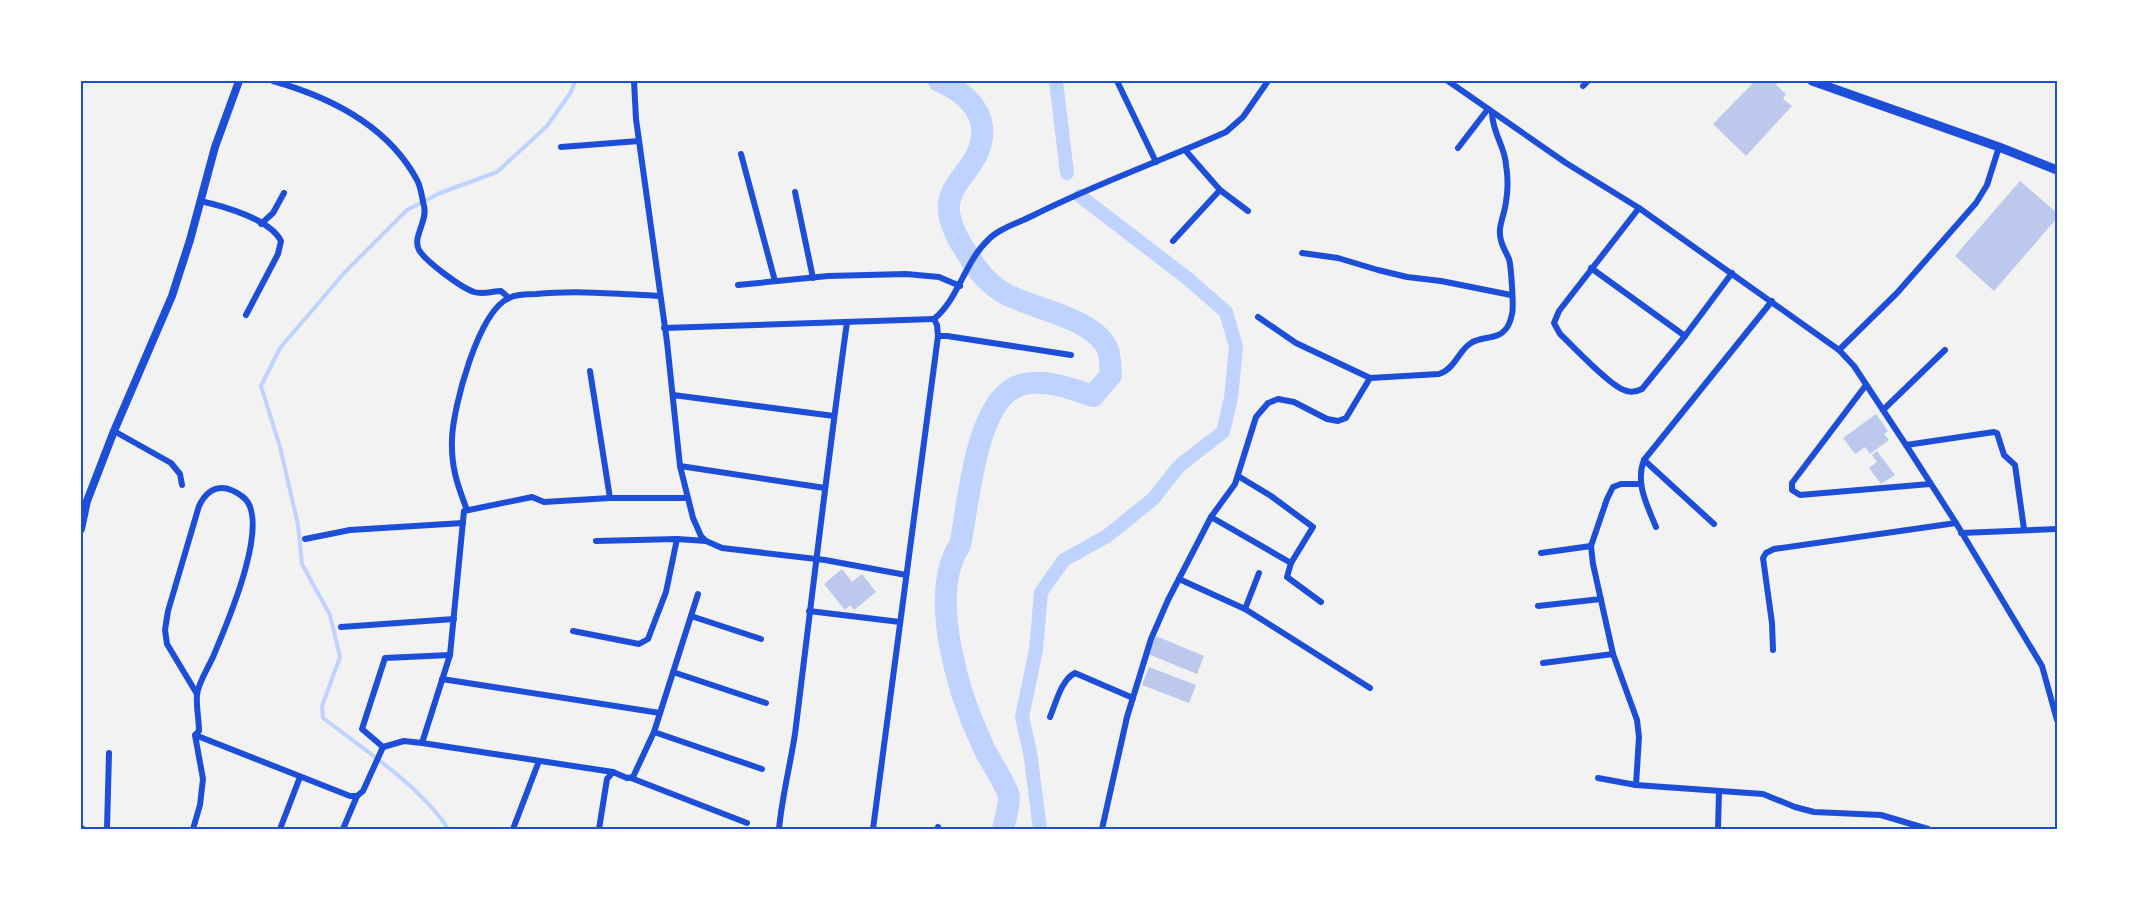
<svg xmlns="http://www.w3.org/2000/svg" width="2138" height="910" viewBox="0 0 2138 910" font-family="Arial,sans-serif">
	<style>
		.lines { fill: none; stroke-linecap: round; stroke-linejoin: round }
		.stream { stroke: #bfd3fe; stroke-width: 4 }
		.canal { stroke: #bfd3fe; stroke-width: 14 }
		.river { stroke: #bfd3fe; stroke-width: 22 }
		.building { fill: #bdc9ec }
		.minor { stroke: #1d4ed8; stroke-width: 6 }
		.secondary { stroke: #1d4ed8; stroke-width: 8 }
		.primary { stroke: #1d4ed8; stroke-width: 9 }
		.neatline { fill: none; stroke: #1d4ed8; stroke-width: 2 }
	</style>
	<rect width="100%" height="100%" fill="#f2f2f2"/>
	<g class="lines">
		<path class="stream" d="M448,829C424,789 361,747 323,718L322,706L340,657L330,615L302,564L298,525L280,447L261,386L280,348L345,272L407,210L440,193L497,172L547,126L571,92L575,81"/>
		<g class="canal">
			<polyline points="1056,81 1067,173"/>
			<polyline points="1040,829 1030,752 1022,717 1036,650 1041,592 1064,560 1107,536 1153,499 1179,466 1223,432 1231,398 1236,347 1226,312 1187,278 1080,196"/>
		</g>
		<path class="river" d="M939,81C969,94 992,117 978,152C971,170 952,183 949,203C947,215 954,232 960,242C972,262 983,281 1004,293C1032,309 1094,318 1107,348C1111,355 1110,367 1111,375L1093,396C1072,389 1046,379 1024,384C975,394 969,504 960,545C927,594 959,695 982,744C989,760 1001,776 1008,793C1011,802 1005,819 1003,829"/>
	</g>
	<g class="building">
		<polygon points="1755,81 1778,81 1776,85 1786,94 1783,99 1792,106 1746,156 1713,124"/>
		<polygon points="2020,181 2057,213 2057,218 1994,291 1955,256"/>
		<polygon points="1876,414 1888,431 1884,434 1889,440 1870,454 1865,447 1855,454 1843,438"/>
		<polygon points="1877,451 1895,475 1881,484 1869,468 1877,462 1872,455"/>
		<polygon points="842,569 852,582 862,574 876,592 854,610 850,605 845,610 824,584"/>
		<polygon points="1156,636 1204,656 1197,674 1148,654"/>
		<polygon points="1149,667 1196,685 1189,703 1142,685"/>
	</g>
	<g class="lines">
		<g class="minor">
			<path d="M273,81C330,97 388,126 417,180C421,187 422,198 424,206C428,221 412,237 419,250C426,262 462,288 474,292C483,295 493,291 501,291L509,298"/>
			<polyline points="634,81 636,119 667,342 680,466 693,518 701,536 706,541 722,548 825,560 906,575"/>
			<polyline points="1117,81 1156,162"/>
			<polyline points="1448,81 1566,163 1639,208 1839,350 1854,366 1906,445 1956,523 2042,666 2057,720"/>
			<polyline points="1583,86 1588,81"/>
			<polyline points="561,147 639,141"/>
			<polyline points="1458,148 1488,109"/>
			<polyline points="1185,150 1220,190 1248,211"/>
			<polyline points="741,154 775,281"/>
			<polyline points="795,192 813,278"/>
			<path d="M200,201C223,206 270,219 281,241L278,254L246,315"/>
			<path d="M1639,208L1559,311L1554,323L1560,334C1573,346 1609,385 1624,390C1630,393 1636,392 1642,389L1685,336L1732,273"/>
			<polyline points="261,224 273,213 284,193"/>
			<polyline points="1173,241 1220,190"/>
			<polyline points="1302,253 1338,258 1378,270 1407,277 1441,281 1511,295"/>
			<polyline points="1591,268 1685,336"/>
			<polyline points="738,285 828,276 906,274 939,277 960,286"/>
			<path d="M1258,317L1296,343L1370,378L1439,374C1455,369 1458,351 1471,343C1481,336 1497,340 1505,330C1509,326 1511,319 1512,314C1514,308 1511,265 1509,259C1504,248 1499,241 1500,229C1501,220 1505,211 1506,202C1508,190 1508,177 1506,165C1505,146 1493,135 1492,113"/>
			<path d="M934,319C959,298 964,263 988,240C998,229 1018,223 1032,216C1095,184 1161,161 1226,132L1243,117L1268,81"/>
			<polyline points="664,328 934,319"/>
			<polyline points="938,336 947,336 1071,355"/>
			<polyline points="1839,350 1897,293 1976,203 1987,185 1999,147"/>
			<polyline points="590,371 610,498"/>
			<polyline points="1866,385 1792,483 1792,490 1800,495 1930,484"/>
			<polyline points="673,395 834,416"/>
			<polyline points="1883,410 1945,350"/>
			<polyline points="114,431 171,463 180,474 182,485"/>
			<polyline points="1906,445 1994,432 1997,433 2004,455 2015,465 2024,529"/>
			<polyline points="1644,460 1714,524"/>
			<polyline points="680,466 825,488"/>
			<polyline points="1238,476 1271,496 1313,527 1291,563 1287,577 1321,602"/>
			<path d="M467,510C457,484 451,467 452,439C453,407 478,312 509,298C516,294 528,294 536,294C578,290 618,294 660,296"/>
			<polyline points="1211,517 1291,563"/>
			<path d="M1656,527C1647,505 1635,483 1644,460L1772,301"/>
			<polyline points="1961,533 2057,529"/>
			<polyline points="305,539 350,530 463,523"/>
			<polyline points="596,541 677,539 706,541"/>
			<polyline points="1541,553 1591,546"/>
			<polyline points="1179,579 1245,609 1370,688"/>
			<polyline points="1538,606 1601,599"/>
			<polyline points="1245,609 1259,573"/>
			<polyline points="809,611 900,622"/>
			<polyline points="691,616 761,639"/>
			<polyline points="341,627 454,619"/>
			<polyline points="573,631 639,644 648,639 666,592 677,539"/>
			<polyline points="1773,650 1772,623 1763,558 1766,553 1774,549 1956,523"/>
			<polyline points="450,655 385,658 362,729 383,747 404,741 422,743 613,772"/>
			<polyline points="1543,663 1613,654"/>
			<polyline points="673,672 766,703"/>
			<polyline points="442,679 660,713"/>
			<path d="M1050,717C1056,703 1061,680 1075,673L1133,698"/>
			<polyline points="654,732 762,769"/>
			<polyline points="195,735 350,796 357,796 363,791 383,747"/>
			<polyline points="422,743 450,655 464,511 532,497 544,502 610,498 687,498"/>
			<polyline points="631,778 747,823"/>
			<polyline points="1598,778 1636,785 1763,794 1795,807 1814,812 1881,815 1928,829"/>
			<polyline points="1636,785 1639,737 1637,720 1613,654 1593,564 1591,546 1607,499 1613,487 1621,484 1641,484"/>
			<polyline points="81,828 83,829"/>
			<polyline points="107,829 109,753"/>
			<path d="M193,829L200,805L203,779L195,735L199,731C199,720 196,706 197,695C198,683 208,668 213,657C225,628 273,520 243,497C225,483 209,485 199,506L168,611L165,630L167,644L197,694"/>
			<polyline points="280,829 300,777"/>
			<polyline points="343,829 357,796"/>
			<polyline points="513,829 539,761"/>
			<polyline points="599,829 607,779 613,772 627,778 633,777 654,732 698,594"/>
			<path d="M779,829C782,797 790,766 795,734C812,597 828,459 847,322"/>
			<polyline points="873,829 938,336 937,325 934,319"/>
			<polyline points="937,829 938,827"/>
			<polyline points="1102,829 1127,717 1151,639 1168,600 1211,517 1235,484 1256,417 1268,403 1278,399 1294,402 1327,419 1338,421 1346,418 1370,378"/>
			<polyline points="1718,829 1719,792"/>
		</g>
		<polyline class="secondary" points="81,529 87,501 114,431 172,296 190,240 215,147 239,81"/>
		<polyline class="primary" points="1812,81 1999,147 2057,170"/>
	</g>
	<rect width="2138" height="910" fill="none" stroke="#ffffff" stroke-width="165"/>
	<rect x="82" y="82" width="1974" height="746" class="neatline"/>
</svg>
